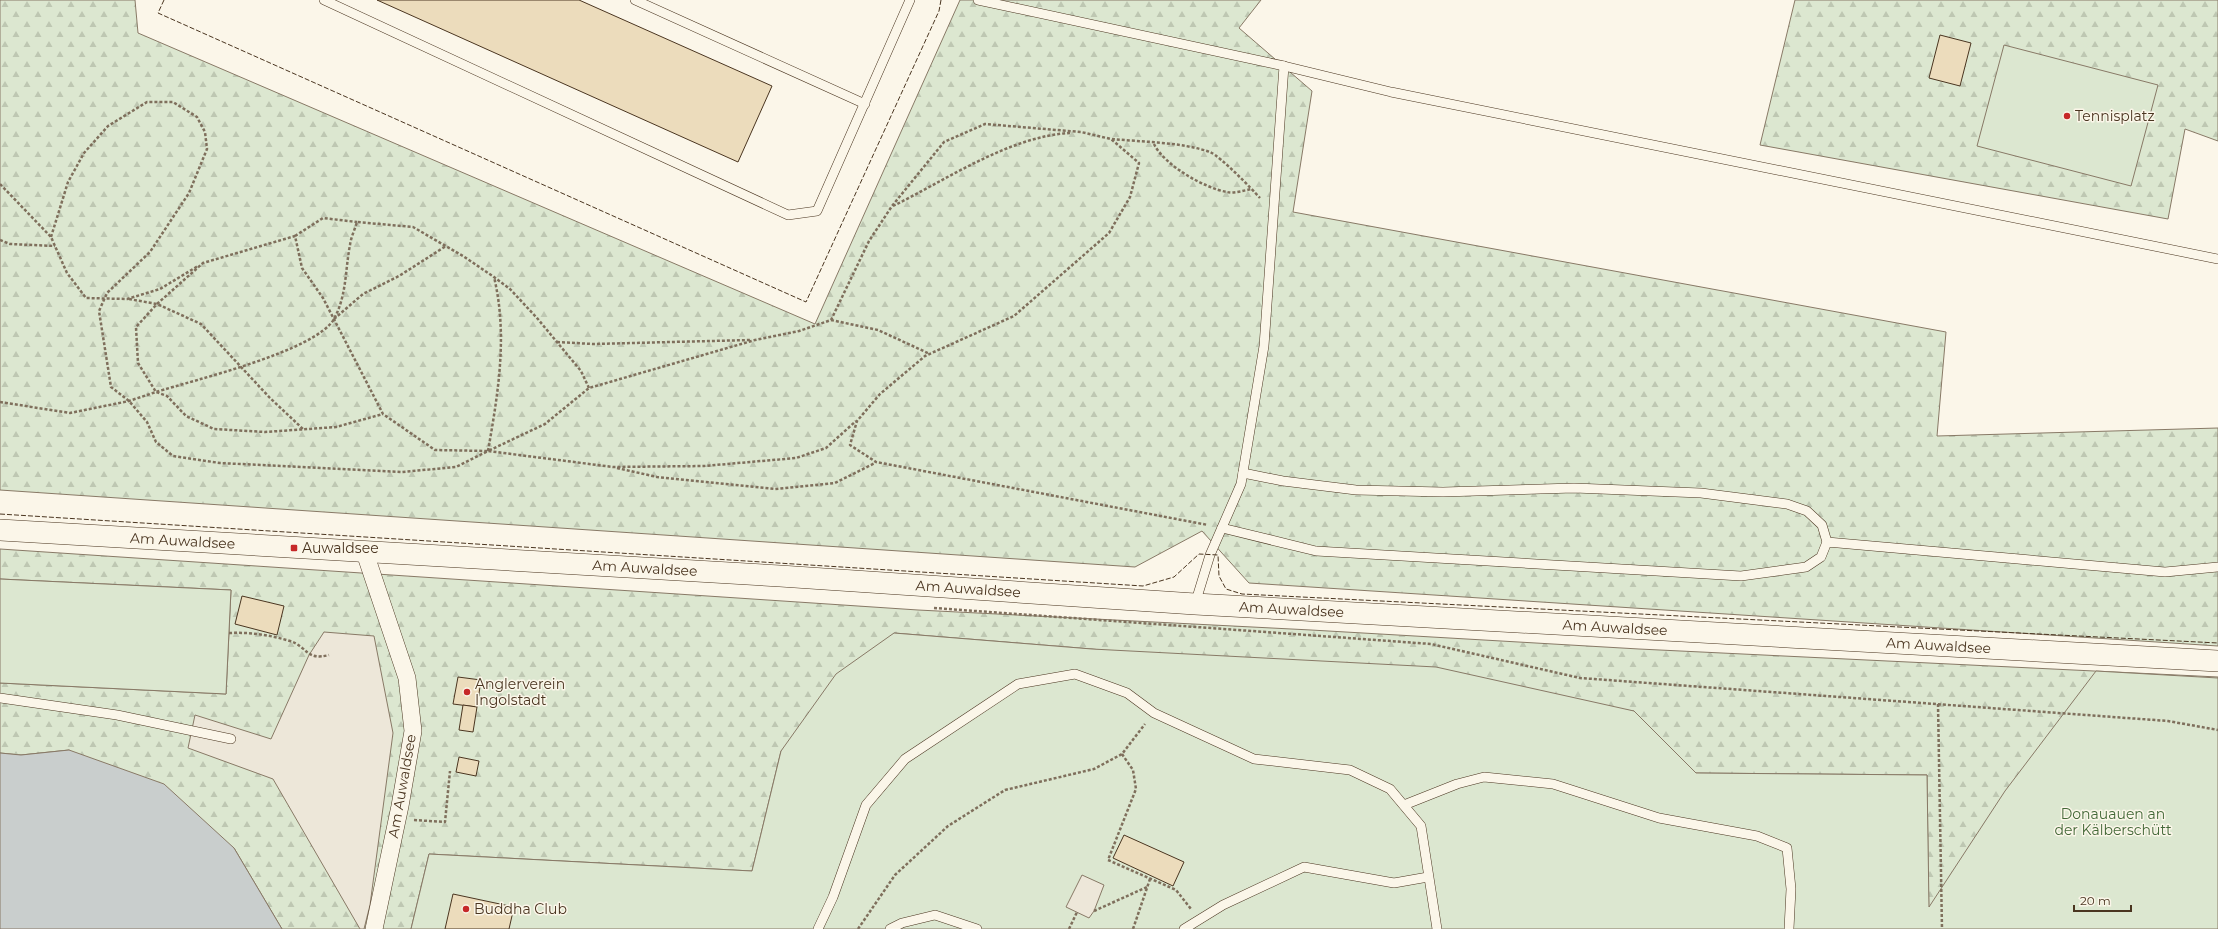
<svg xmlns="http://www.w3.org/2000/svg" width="2218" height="929" viewBox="0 0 2218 929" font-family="Montserrat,sans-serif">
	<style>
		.forest { fill: url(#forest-firs); stroke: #887966 }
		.green { fill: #dce7d0; stroke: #887966 }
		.parking { fill: #ede7d9; stroke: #887966 }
		.water { fill: #c9cecd; stroke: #887966 }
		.building { fill: #ecdcbc; stroke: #4a3520 }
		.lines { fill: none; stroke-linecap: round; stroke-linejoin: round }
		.service-casing { stroke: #4a3520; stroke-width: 10 }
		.minor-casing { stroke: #4a3520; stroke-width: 18 }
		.tertiary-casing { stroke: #4a3520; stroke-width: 22 }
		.path { stroke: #7f6f5c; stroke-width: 2.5; stroke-dasharray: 3 2; stroke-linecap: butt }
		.service { stroke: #fbf6e9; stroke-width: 9 }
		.minor { stroke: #fbf6e9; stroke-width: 17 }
		.tertiary { stroke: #fbf6e9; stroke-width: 21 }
		.fence { stroke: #4a3520; stroke-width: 1; stroke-dasharray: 5 2; stroke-linecap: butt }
		.poi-dot { fill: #c62828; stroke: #fbf6e9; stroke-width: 1.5 }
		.labels { text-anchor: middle; stroke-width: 3; stroke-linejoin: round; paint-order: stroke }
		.poi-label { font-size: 14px; fill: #4a3520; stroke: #fbf6e9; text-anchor: start }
		.street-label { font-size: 14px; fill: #4a3520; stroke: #fbf6e9 }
		.park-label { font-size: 14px; fill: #436837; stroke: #fbf6e9 }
	</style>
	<defs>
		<pattern id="forest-firs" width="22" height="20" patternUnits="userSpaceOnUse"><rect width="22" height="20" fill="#dce7d0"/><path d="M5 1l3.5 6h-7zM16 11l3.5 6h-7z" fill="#bec7b2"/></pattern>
	</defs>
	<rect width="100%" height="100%" fill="#fbf6e9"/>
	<g class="forest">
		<polygon points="0,0 135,0 138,33 815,324 960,0 1261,0 1239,28 1312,91 1293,212 1946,332 1937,436 2218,428 2218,646 1249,583 1202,531 1135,567 0,490"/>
		<polygon points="1795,0 2218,0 2218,141 2185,129 2168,219 1760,145"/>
		<polygon points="0,549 918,610 1311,630 1639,649 2218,677 2218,929 1929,929 1927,775 1696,773 1634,711 1092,649 894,633 781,751 752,871 429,854 411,929 282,929 234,848 69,750 21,755 0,753 0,683 226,694 231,590 0,579"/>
	</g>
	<g class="green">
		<polygon points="2004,45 2158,85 2131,186 1977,146"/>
		<polygon points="0,579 231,590 226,694 0,683"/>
		<polygon points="894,633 1092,649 1436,667 1634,711 1696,773 1927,775 1929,907 2005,791 2096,671 2218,678 2218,929 411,929 429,854 752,871 781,751 836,674"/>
	</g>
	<g class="parking">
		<polygon points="324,632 374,636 393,733 370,905 364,929 360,929 273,779 188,748 195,715 271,739 309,655"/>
		<polygon points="1082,875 1104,885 1094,911 1089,918 1066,907"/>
	</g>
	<polygon class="water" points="69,750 164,784 234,848 282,929 0,929 0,753 21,755"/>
	<g class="building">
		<polygon points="377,0 579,0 772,86 738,162"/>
		<polygon points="1940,35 1971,43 1960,86 1929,78"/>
		<polygon points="242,596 284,606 277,635 235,624"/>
		<polygon points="458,677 481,680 477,707 453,704"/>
		<polygon points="463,705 477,707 473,732 459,730"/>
		<polygon points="459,757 479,761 476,776 456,772"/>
		<polygon points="1124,835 1184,862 1173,886 1113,858"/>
		<polygon points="453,894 514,907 509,929 445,929"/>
	</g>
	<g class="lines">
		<g class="service-casing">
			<g id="service">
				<polyline points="324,0 788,215 817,211 910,0"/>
				<polyline points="635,0 865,104"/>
				<polyline points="978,0 1284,66 1391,92 2218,259"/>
				<polyline points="1243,473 1283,481 1356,490 1443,492 1574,488 1701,493 1787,504 1807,511 1822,525 1827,542"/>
				<polyline points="1222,528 1316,551 1741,576 1806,567 1821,557 1827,542 2165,572 2218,567"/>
				<polyline points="1195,604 1210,555 1241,484 1264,346 1284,66"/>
				<polyline points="0,698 117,715 231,739"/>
				<polyline points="1404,805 1457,784 1484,777 1553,784 1659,818 1757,836 1787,848 1791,889 1789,929"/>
				<polyline points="818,929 833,897 866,805 905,759 1018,684 1075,674 1127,693 1154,713 1254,759 1350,770 1390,789 1421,826 1437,929"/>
				<polyline points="890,929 902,923 935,915 977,929"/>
				<polyline points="1184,929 1223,905 1304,867 1394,883 1428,877"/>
			</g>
		</g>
		<g class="minor-casing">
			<polyline id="minor" points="365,553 407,678 413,731 400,806 374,929"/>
		</g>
		<g class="tertiary-casing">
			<g id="tertiary">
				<path id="s1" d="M0,530L780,576L1195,604L2218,661"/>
			</g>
		</g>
		<g class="path">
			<path d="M1112,139C1143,142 1181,142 1210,152C1220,156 1252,189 1260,198"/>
			<path d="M1154,144C1164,165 1204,188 1227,192C1234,194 1245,190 1252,189"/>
			<polyline points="0,184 51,237 67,273 86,298 127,299 160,289 198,266"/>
			<path d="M893,206C946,180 1010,136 1070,133"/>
			<polyline points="295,236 323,218 357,222"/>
			<polyline points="51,237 68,182 84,153 108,126 147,102 173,102 197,117 205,132 207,149 189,193 150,252 107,293 99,311 111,387 129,401 147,422 156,442 173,456 220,463 402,472 456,467 488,451 613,467 704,466 796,458 826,448 856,421"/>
			<polyline points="0,240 10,244 55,246"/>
			<polyline points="129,299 157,304 201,324 270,398 303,429"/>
			<polyline points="334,319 363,294 399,276 446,246"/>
			<polyline points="831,320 878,330 930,354"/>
			<polyline points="557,342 593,344 750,340"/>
			<path d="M589,388L581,371L537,318L510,289L494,277L463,256L413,227L357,222C355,229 351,237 350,245C345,270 347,295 334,319C316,351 194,380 156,392L138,363L136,327L157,304L203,263L295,236L302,268L323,298L383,414L435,450L488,451L545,424L589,388L755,340L799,331L831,320L869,241L892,206L944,142L985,124L1081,132L1111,139L1139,163L1130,197L1109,233L1014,316L925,356L880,394L857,421L850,445L876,462L1208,525"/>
			<polyline points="0,402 70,413 129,401 156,392 167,396 186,416 214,429 265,432 336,427 383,414"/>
			<path d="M488,451C498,394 508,335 494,277"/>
			<polyline points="617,468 657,477 775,489 835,483 875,463"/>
			<polyline points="934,608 1431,644 1580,678 2168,721 2218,730"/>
			<path d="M229,633C250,632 270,635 290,641C308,647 306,661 329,655"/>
			<polyline points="1938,704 1942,929"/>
			<polyline points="1122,754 1133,770 1136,789 1108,860 1176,890 1191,909"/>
			<polyline points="414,820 445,822 450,771"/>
			<polyline points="1094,911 1147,887"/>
			<polyline points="858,929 895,875 948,826 1005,790 1094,769 1122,754 1145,724"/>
			<polyline points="1069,929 1077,912"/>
			<polyline points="1133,929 1150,879"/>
		</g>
		<use href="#service" class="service"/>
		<use href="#minor" class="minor"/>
		<use href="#tertiary" class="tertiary"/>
		<g class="fence">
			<polyline points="164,0 158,13 806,302 939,11 941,0"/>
			<polyline points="0,514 1143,586 1174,577 1199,554 1218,555 1219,576 1226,589 1242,594 2218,643"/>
		</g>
	</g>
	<g class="poi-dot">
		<circle cx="2067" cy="116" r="4"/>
		<rect x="290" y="544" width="8" height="8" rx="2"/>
		<circle cx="467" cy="692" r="4"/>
		<circle cx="466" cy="909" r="4"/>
	</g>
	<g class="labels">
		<g class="poi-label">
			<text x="2075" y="121">Tennisplatz</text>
			<text x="302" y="553">Auwaldsee</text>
			<text x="475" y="689">Anglerverein<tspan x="475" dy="16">Ingolstadt</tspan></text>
			<text x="474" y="914">Buddha Club</text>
		</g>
		<g class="street-label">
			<text dy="5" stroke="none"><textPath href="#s1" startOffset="183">Am Auwaldsee</textPath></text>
			<text dy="5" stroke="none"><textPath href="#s1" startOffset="646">Am Auwaldsee</textPath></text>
			<text dy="5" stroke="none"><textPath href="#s1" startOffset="970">Am Auwaldsee</textPath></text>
			<text dy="5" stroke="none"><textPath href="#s1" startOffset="1294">Am Auwaldsee</textPath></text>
			<text dy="5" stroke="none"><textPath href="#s1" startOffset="1618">Am Auwaldsee</textPath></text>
			<text dy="5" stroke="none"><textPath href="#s1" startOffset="1942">Am Auwaldsee</textPath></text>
			<text transform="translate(402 786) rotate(-80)" y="5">Am Auwaldsee</text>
		</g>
		<g class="park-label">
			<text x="2113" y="819">Donauauen an<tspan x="2113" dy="16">der Kälberschütt</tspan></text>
		</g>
	</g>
	<path d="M2074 905v6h57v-6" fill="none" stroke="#4a3520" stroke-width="2"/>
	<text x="2080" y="905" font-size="12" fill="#4a3520" stroke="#fbf6e9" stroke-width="3" paint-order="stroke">20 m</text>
</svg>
